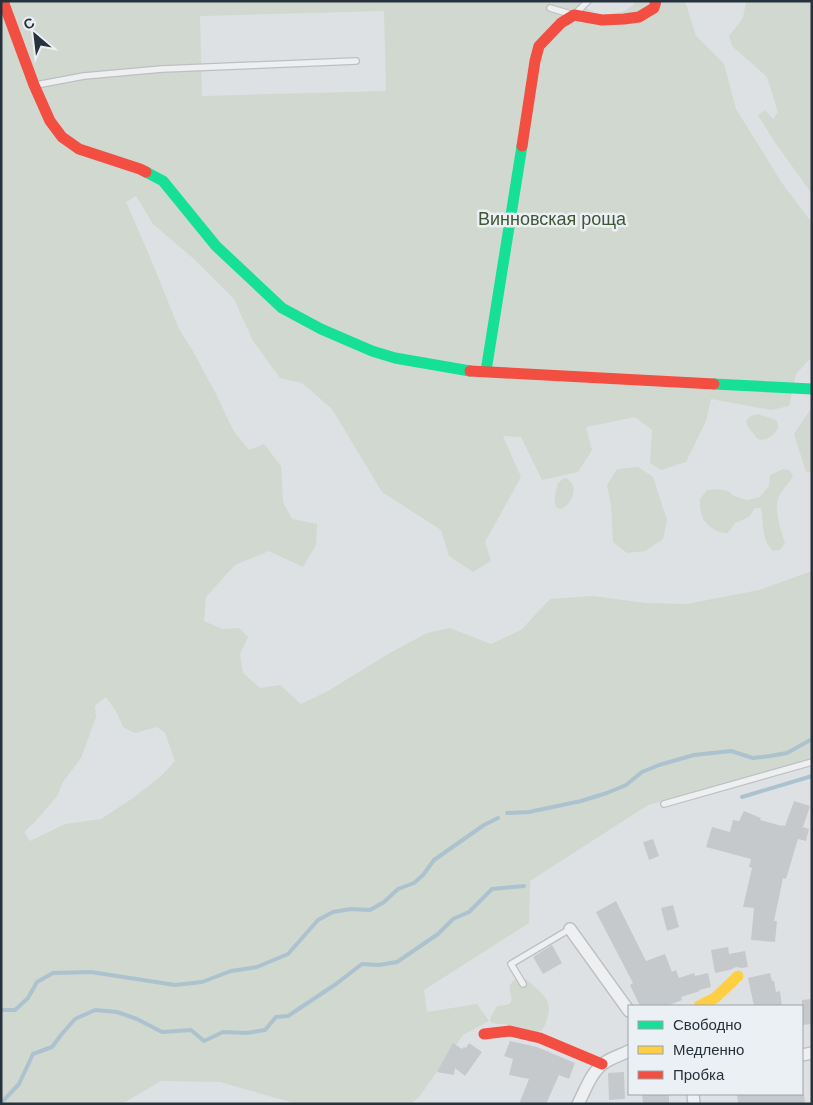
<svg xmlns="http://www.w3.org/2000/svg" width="813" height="1105" viewBox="0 0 813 1105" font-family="'DM Sans',sans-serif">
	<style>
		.green { fill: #d0d8cf; fill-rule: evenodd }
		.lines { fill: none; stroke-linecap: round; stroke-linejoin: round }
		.stream { stroke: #acc3cf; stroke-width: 4 }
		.building { fill: #c6c9cc }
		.lane-casing { stroke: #bdbfc2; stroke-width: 8 }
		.street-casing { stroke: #bdbfc2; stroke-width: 14 }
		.lane { stroke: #eeeff1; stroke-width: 5.5 }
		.street { stroke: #eeeff1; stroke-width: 11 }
		.fast { stroke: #16e098; stroke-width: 11 }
		.slow { stroke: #ffcf43; stroke-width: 11 }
		.jam { stroke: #f24e42; stroke-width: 11 }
		.labels { text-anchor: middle; stroke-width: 5; stroke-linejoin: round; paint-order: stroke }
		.park-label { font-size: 18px; fill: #405734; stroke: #ebf0f4 }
	</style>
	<rect width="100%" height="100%" fill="#dee1e4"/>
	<g class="green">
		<path d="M1,1H580L589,10L600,15L623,12L633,5L635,1H685L696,36L724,64L736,109L782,183L812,223V361L809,360L796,374L789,406L771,410L711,399L706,421L686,462L661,470L650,463L652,430L635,417L586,427L592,450L578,472L542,480L521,437L503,436L521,477L485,542L491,561L473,572L449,556L441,530L382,492L332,409L302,383L280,378L253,341L234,299L195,260L153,224L136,196L126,202L150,257L179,329L194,353L216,394L233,430L249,450L264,444L281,466L283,502L292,519L317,524L316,545L303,567L269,551L235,565L206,597L204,621L222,629L239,628L248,637L240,654L243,673L260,688L280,685L301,704L328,691L388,654L427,633L450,628L491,644L521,630L550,599L593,596L646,603L687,604L759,590L809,572H812V760L648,805L530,881L529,923L424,990L427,1012L477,1004L489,1021L463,1035L419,1097L411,1104H297L220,1082L161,1081L122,1104H1ZM384,11L386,91L202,96L200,16ZM106,697L117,713L123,727L135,733L157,727L165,733L175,761L162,775L133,798L101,819L65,824L30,841L24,832L34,823L57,796L63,782L81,758L96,717L95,706Z"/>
		<polygon points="746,1 812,1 812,194 774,141 758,115 765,110 773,119 778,112 767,77 732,46 729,36 743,18"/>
		<polygon points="812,407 812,472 806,472 794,434"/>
		<path d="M758,414L776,420C778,424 779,427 776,431C773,436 764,442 758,439C756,438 754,434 753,433C743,423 744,417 758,414Z"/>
		<polygon points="638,467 653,477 667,520 663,539 645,551 627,553 613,542 611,505 607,485 617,469"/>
		<path d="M783,469L790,470L793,477C789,483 782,490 779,496C773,508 781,531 785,543L780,550L773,551C761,540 764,523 761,508H755L749,517L735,523L728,533C721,533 718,532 712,528C701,521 700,512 700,499L707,490L716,489L728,491L734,496L747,500L760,497L769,486L770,475Z"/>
		<path d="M564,478C581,483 573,504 561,509L556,507C553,498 556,491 558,483Z"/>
		<path d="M518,977C526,978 529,982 535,987C547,998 552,1003 547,1019C545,1025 544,1030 538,1032L509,1025L492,1023L490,1021L491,1017L497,1006C500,1005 508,1006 510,1003C516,996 501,988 518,977Z"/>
	</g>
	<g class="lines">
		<g class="stream">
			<polyline points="742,797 812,776"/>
			<polyline points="507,813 529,812 581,801 607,793 626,785 642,772 659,765 694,755 731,751 753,758 770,756 787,753 812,739"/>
			<polyline points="1,1010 15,1010 28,998 37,982 53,973 91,972 175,985 202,982 231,971 257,967 288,954 318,920 333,912 351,909 370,910 384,902 398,889 414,883 423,875 434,860 484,825 498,818"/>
			<polyline points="1,1103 19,1084 33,1054 52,1047 61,1035 75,1019 95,1010 117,1012 137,1019 162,1032 191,1030 204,1041 223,1032 247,1033 265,1030 276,1017 288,1016 336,984 362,964 379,965 397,962 438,934 453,919 469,912 492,889 524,886"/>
		</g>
	</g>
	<g class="building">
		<polygon points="794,801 810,806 803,827 809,829 806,841 798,839 786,879 783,878 774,921 777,921 775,942 751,940 754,908 743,907 752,868 749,867 751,859 706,847 712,827 730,832 733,820 739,821 744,811 761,818 760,820 782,826 783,825 785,826"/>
		<polygon points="653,839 659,856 649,860 643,842"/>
		<polygon points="616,901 646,961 665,954 672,972 676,970 679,978 694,973 695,976 708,973 711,987 699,990 700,991 681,997 682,1000 667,1006 640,1006 630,985 633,983 596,912"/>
		<polygon points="673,905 679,927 667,931 661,908"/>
		<polygon points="552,945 562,963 543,974 533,957"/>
		<polygon points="728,947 729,954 745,951 748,967 742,968 736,967 730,970 715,973 711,950"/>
		<polygon points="770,973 772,981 774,981 776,992 780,991 782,1006 754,1006 748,978"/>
		<polygon points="812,999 812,1024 802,1025 802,1000"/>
		<polygon points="510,1041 537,1047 575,1063 569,1079 559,1075 546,1104 519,1104 529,1079 509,1075 513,1059 504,1056"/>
		<polygon points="453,1043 462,1049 464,1047 466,1048 469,1043 482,1052 465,1076 455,1068 454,1075 437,1072"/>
		<polygon points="624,1072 625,1099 609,1100 608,1073"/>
		<polygon points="642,1094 669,1094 669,1104 643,1104"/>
		<polygon points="737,1094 804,1094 805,1104 738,1104"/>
	</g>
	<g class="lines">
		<g class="lane-casing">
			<g id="lane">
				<polyline points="550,8 574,15 588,1"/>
				<polyline points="36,85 84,76 162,69 356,61"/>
				<polyline points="664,804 812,762"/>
				<polyline points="523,984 511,964 570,929"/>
			</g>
		</g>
		<g class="street-casing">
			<g id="street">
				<polyline points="570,929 629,1011"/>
				<polyline points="802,1055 812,1053"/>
				<polyline points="693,1094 694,1104"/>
				<path d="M578,1104C585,1091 591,1072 604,1063C611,1058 621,1055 629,1051"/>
			</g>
		</g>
		<use href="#lane" class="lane"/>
		<use href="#street" class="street"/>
		<g class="fast">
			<polyline points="146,172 163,181 216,246 282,308 321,329 372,351 395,358 470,371"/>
			<polyline points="486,371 522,146"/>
			<polyline points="714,384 812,389"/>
		</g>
		<polyline class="slow" points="699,1006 715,998 738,976"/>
		<g class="jam">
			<polyline points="3,1 34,85 50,121 62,137 79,149 140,169 146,172"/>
			<polyline points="522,146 535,61 539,46 561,23 574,15 602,20 624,19 639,17 654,8 656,1"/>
			<polyline points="470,371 714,384"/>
			<polyline points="484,1034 510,1031 540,1038 602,1064"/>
		</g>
	</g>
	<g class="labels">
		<g class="park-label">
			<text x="552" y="225">Винновская роща</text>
		</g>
	</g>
	<rect width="813" height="1105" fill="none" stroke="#26323c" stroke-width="5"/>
	<rect x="628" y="1005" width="175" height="90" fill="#ebf0f4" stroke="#9ca4aa"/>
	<rect x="638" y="1021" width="25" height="8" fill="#16e098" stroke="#9ca4aa"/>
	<text x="673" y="1030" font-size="15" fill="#26323c">Свободно</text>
	<rect x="638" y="1046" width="25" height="8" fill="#ffcf43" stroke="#9ca4aa"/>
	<text x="673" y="1055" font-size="15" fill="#26323c">Медленно</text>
	<rect x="638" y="1071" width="25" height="8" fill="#f24e42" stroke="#9ca4aa"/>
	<text x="673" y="1080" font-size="15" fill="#26323c">Пробка</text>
	<g transform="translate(35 35) rotate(332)" stroke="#ebf0f4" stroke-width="4" paint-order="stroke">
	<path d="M0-4L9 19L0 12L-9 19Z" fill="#26323c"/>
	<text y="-8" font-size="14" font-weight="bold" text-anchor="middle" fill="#26323c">С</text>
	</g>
</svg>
